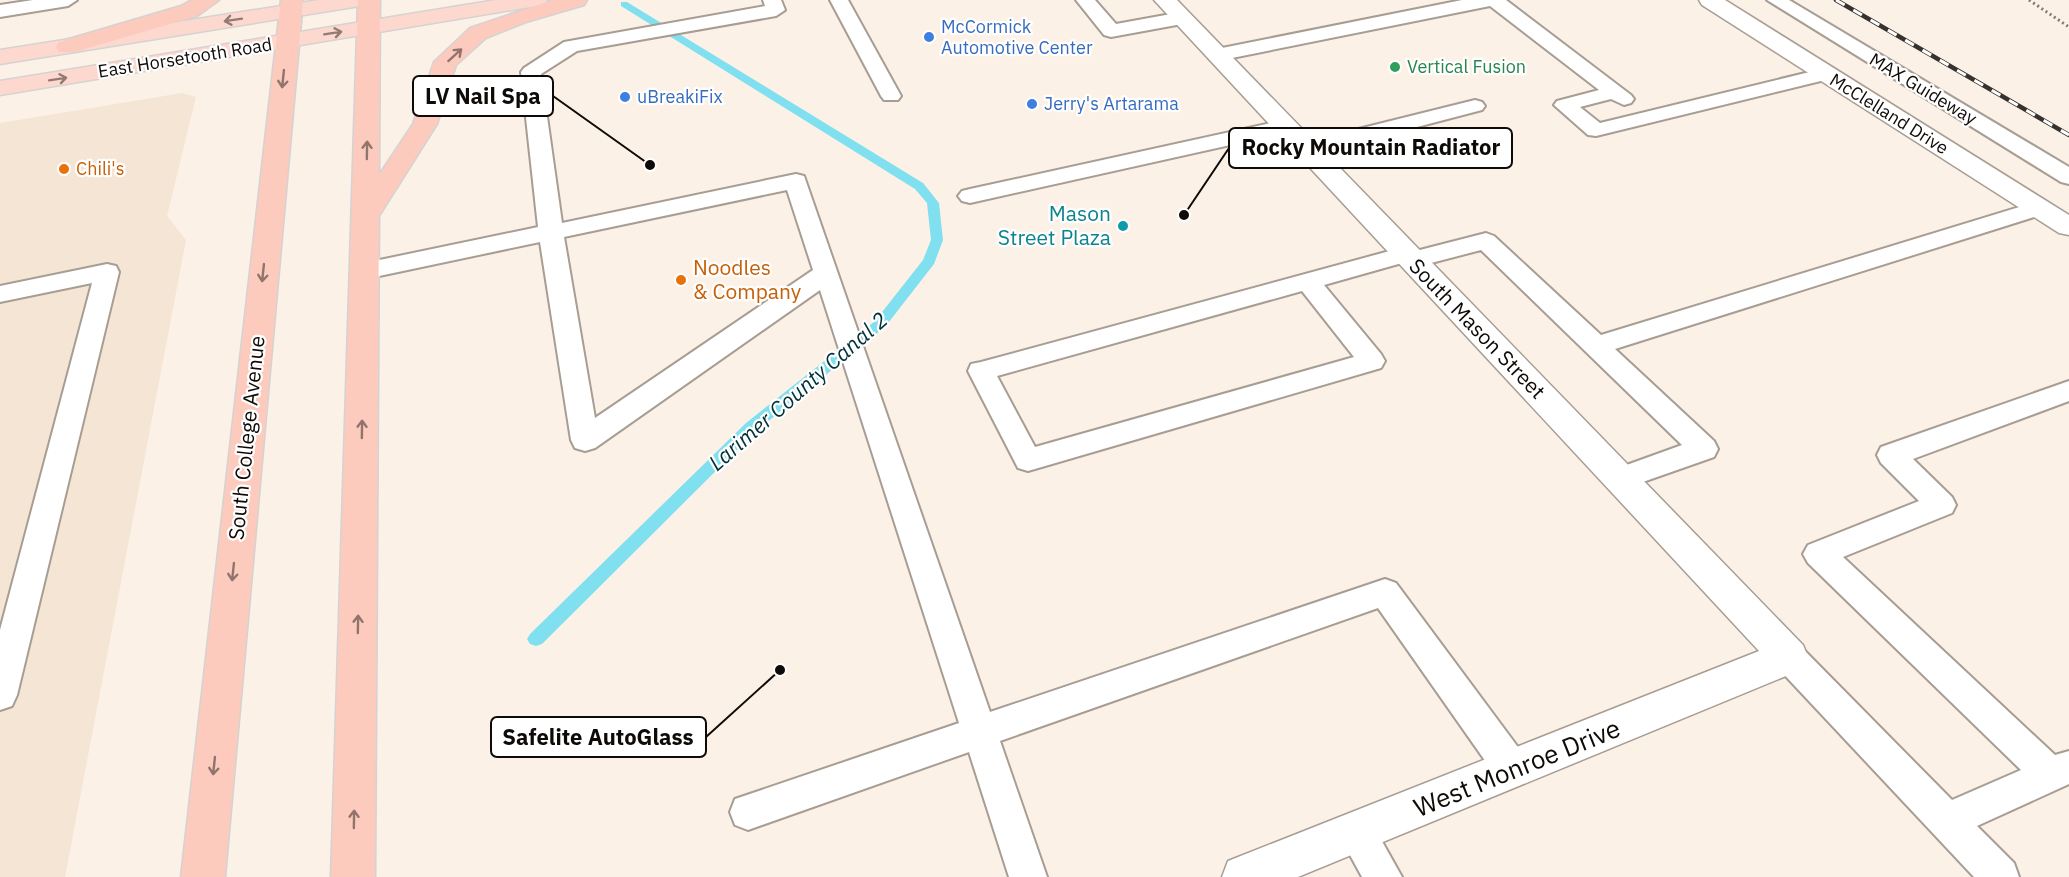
<svg xmlns="http://www.w3.org/2000/svg" width="2069" height="877" viewBox="0 0 2069 877" font-family="'IBM Plex Sans',sans-serif">
	<style>
		.built { fill: #f5e5d5 }
		.lines { fill: none; stroke-linecap: round; stroke-linejoin: round }
		.stream { fill: #81e0ef; fill-rule: evenodd }
		.service-casing { stroke: #a79d93; stroke-width: 4 }
		.minor-casing { stroke: #a79d93; stroke-width: 3 }
		.primary-casing { stroke: #d4d3d2; stroke-width: 3 }
		.trunk-casing { stroke: #d4d3d2; stroke-width: 3 }
		.path { stroke: #817a73; stroke-width: 3; stroke-dasharray: 2 3; stroke-linecap: butt }
		.service { fill: #fff; fill-rule: evenodd }
		.minor { fill: #fff; fill-rule: evenodd }
		.primary { fill: #fdd8ce; fill-rule: evenodd }
		.trunk { fill: #fccbbe; fill-rule: evenodd }
		.rail-casing { stroke: #37322e; stroke-width: 4.5 }
		.rail { stroke: #fff; stroke-width: 3; stroke-dasharray: 10; stroke-linecap: butt }
		.oneway { stroke: #917b74 }
		.oneway2 { stroke: #91746c }
		.shop-dot { fill: #3f7fe0; stroke: #fff; stroke-width: 2 }
		.leisure-dot { fill: #2e9e5b; stroke: #fff; stroke-width: 2 }
		.food-dot { fill: #e8710a; stroke: #fff; stroke-width: 2 }
		.culture-dot { fill: #0f9aa8; stroke: #fff; stroke-width: 2 }
		.labels { text-anchor: middle; stroke-width: 4.5; stroke-linejoin: round; paint-order: stroke }
		.far-shop-label { font-size: 18px; fill: #366cbe; stroke: #fff; text-anchor: start }
		.far-street-label { font-size: 18px; fill: #0e0a07; stroke: #fff }
		.far-leisure-label { font-size: 18px; fill: #27864d; stroke: #fff; text-anchor: start }
		.far-food-label { font-size: 18px; fill: #c56008; stroke: #fff; text-anchor: start }
		.culture-label { font-size: 21px; fill: #0d838f; stroke: #fff; text-anchor: end }
		.food-label { font-size: 21px; fill: #c56008; stroke: #fff; text-anchor: start }
		.street-label { font-size: 21px; fill: #0e0a07; stroke: #fff }
		.water-label { font-size: 22px; font-style: italic; fill: #023239; stroke: #fff }
		.near-street-label { font-size: 26px; fill: #0e0a07; stroke: #fff }
		.leader { fill: none; stroke: #0e0a07; stroke-width: 2 }
		.callout-dot { fill: #0e0a07; stroke: #fff; stroke-width: 2 }
		.callout { fill: #fff; stroke: #0e0a07; stroke-width: 2 }
		.callout-label { font-size: 22px; text-anchor: middle; font-weight: bold; fill: #0e0a07 }
	</style>
	<rect width="100%" height="100%" fill="#fcf1e7"/>
	<polygon class="built" points="182,93 196,97 167,216 186,240 65,877 0,877 0,123"/>
	<g class="lines">
		<polygon class="stream" points="621,2 627,2 923,183 939,203 943,240 934,264 885,327 756,431 542,644 536,646 530,644 527,639 530,634 746,423 875,321 923,260 931,240 927,203 915,189 621,6"/>
		<g class="service-casing">
			<g id="service">
				<polygon points="33,0 77,0 68,6 0,17 0,5"/>
				<path d="M763,0H781L785,10L776,16L577,51L541,74L562,223L796,174L804,176L990,712L1385,579L1396,583L1526,758L1531,770L1526,782L1513,787L1500,782L1378,608L1000,741L1047,877H1009L969,752L748,830L735,825L730,812L735,799L959,723L820,290L595,448L585,451L575,448L571,440L540,242L365,279L356,277L353,271L356,265L365,263L538,227L521,72L524,68L564,42L765,6ZM787,190L813,270L595,418L564,237Z"/>
				<polygon points="830,0 848,0 901,96 898,100 884,100 881,96"/>
				<polygon points="1076,0 1095,0 1116,24 1182,12 1191,18 1182,24 1111,37 1104,35"/>
				<polygon points="1462,0 1506,0 1631,95 1634,99 1631,103 1624,105 1611,99 1580,107 1600,123 1826,68 1833,70 1836,74 1833,78 1596,136 1588,135 1554,105 1557,101 1599,90 1490,6 1217,61 1210,59 1207,55 1210,51 1217,49"/>
				<polygon points="1767,0 1789,0 2069,167 2069,184 2061,182"/>
				<polygon points="1475,100 1482,102 1485,106 1482,110 1306,156 1298,154 1295,149 1298,144"/>
				<polygon points="1285,120 1293,121 1296,126 1293,131 970,203 962,201 958,196 962,191 970,189"/>
				<path d="M2039,201L2047,203L2051,208L2047,213L1615,349L1714,441L1718,449L1714,457L1620,490L1610,487L1605,479L1610,471L1682,445L1481,250L1412,268L1402,263L1324,285L1381,354L1385,361L1381,368L1028,471L1018,468L968,371L971,364L981,362L1397,249L1406,246L1416,251L1486,233L1494,236L1601,335ZM1302,291L1354,357L1035,447L997,376Z"/>
				<polygon points="107,264 116,266 119,272 17,695 12,706 0,710 0,630 92,283 0,302 0,286"/>
				<polygon points="2069,381 2069,401 1913,459 1952,497 1956,505 1952,513 1843,557 2055,755 2069,751 2069,784 1977,826 2014,863 2019,877 1974,877 1777,667 1772,657 1777,647 1789,642 1801,647 1952,800 2021,770 1808,563 1803,554 1808,545 1919,501 1881,463 1877,455 1881,447"/>
				<polygon points="1357,815 1370,820 1402,877 1362,877 1338,833 1344,820"/>
			</g>
		</g>
		<g class="minor-casing">
			<g id="minor">
				<polygon points="1154,0 1177,0 1803,645 1808,657 1803,669 1298,877 1222,877 1228,861 1759,651"/>
				<polygon points="1699,0 1725,0 2069,215 2069,235 2059,233 1702,5"/>
			</g>
		</g>
		<g class="primary-casing">
			<g id="primary">
				<polygon points="319,0 371,0 368,5 360,6 0,64 0,50"/>
				<polygon points="496,0 547,0 544,5 536,6 0,95 0,81"/>
			</g>
		</g>
		<g class="trunk-casing">
			<g id="trunk">
				<polygon points="192,0 219,0 197,16 75,52 59,52 56,47 59,42 181,6"/>
				<polygon points="281,0 303,0 225,877 181,877"/>
				<polygon points="358,0 380,0 379,175 413,124 434,62 470,28 553,0 587,0 584,5 526,22 486,38 456,65 437,124 379,216 375,877 331,877"/>
			</g>
		</g>
		<polyline class="path" points="2029,0 2069,27"/>
		<use href="#service" class="service"/>
		<use href="#minor" class="minor"/>
		<use href="#primary" class="primary"/>
		<use href="#trunk" class="trunk"/>
		<g class="rail-casing">
			<polyline id="rail" points="1836,0 2069,135"/>
		</g>
		<use href="#rail" class="rail"/>
	</g>
	<defs><path id="oneway-shaft" d="M-6 0H5M1.5-3L5.5 0L1.5 3" fill="none" stroke-width="1.6" stroke-linecap="round" stroke-linejoin="round" transform="scale(1.5)"/></defs>
	<g class="oneway">
		<use href="#oneway-shaft" transform="translate(233 20) rotate(171)"/>
		<use href="#oneway-shaft" transform="translate(333 33) rotate(-9)"/>
		<use href="#oneway-shaft" transform="translate(58 79) rotate(-9)"/>
	</g>
	<g class="oneway2">
		<use href="#oneway-shaft" transform="translate(455 55) rotate(-42)"/>
		<use href="#oneway-shaft" transform="translate(283 79) rotate(96)"/>
		<use href="#oneway-shaft" transform="translate(367 150) rotate(-89)"/>
		<use href="#oneway-shaft" transform="translate(263 273) rotate(96)"/>
		<use href="#oneway-shaft" transform="translate(362 429) rotate(-89)"/>
		<use href="#oneway-shaft" transform="translate(233 572) rotate(96)"/>
		<use href="#oneway-shaft" transform="translate(358 624) rotate(-89)"/>
		<use href="#oneway-shaft" transform="translate(214 766) rotate(96)"/>
		<use href="#oneway-shaft" transform="translate(354 819) rotate(-89)"/>
	</g>
	<g class="shop-dot">
		<circle cx="929" cy="37" r="6"/>
		<circle cx="625" cy="97" r="6"/>
		<circle cx="1032" cy="104" r="6"/>
	</g>
	<circle class="leisure-dot" cx="1395" cy="67" r="6"/>
	<g class="food-dot">
		<circle cx="64" cy="169" r="6"/>
		<circle cx="681" cy="280" r="6"/>
	</g>
	<circle class="culture-dot" cx="1123" cy="226" r="6"/>
	<g class="labels">
		<g class="far-shop-label">
			<text x="941" y="33">McCormick<tspan x="941" dy="21">Automotive Center</tspan></text>
			<text x="637" y="103">uBreakiFix</text>
			<text x="1044" y="110">Jerry's Artarama</text>
		</g>
		<g class="far-street-label">
			<text transform="translate(185 58) rotate(-9)" y="6">East Horsetooth Road</text>
			<text transform="translate(1923 89) rotate(31)" y="6">MAX Guideway</text>
			<text transform="translate(1889 114) rotate(32)" y="6">McClelland Drive</text>
		</g>
		<g class="far-leisure-label">
			<text x="1407" y="73">Vertical Fusion</text>
		</g>
		<g class="far-food-label">
			<text x="76" y="175">Chili's</text>
		</g>
		<g class="culture-label">
			<text x="1111" y="221">Mason<tspan x="1111" dy="24">Street Plaza</tspan></text>
		</g>
		<g class="food-label">
			<text x="693" y="275">Noodles<tspan x="693" dy="24">&amp; Company</tspan></text>
		</g>
		<g class="street-label">
			<text transform="translate(1477 329) rotate(46)" y="7">South Mason Street</text>
			<text transform="translate(247 438) rotate(-84)" y="7">South College Avenue</text>
		</g>
		<g class="water-label">
			<text transform="translate(798 391) rotate(-41)" y="8">Larimer County Canal 2</text>
		</g>
		<g class="near-street-label">
			<text transform="translate(1517 768) rotate(-22)" y="9">West Monroe Drive</text>
		</g>
	</g>
	<path class="leader" d="M650 165L553 96M1184 215L1229 148M780 670L706 737"/>
	<g class="callout-dot">
		<circle cx="650" cy="165" r="6"/>
		<circle cx="1184" cy="215" r="6"/>
		<circle cx="780" cy="670" r="6"/>
	</g>
	<g class="callout">
		<rect x="413" y="76" width="140" height="40" rx="6"/>
		<rect x="1229" y="128" width="283" height="40" rx="6"/>
		<rect x="491" y="717" width="215" height="40" rx="6"/>
	</g>
	<g class="callout-label">
		<text x="483" y="104">LV Nail Spa</text>
		<text x="1371" y="155">Rocky Mountain Radiator</text>
		<text x="598" y="745">Safelite AutoGlass</text>
	</g>
</svg>
